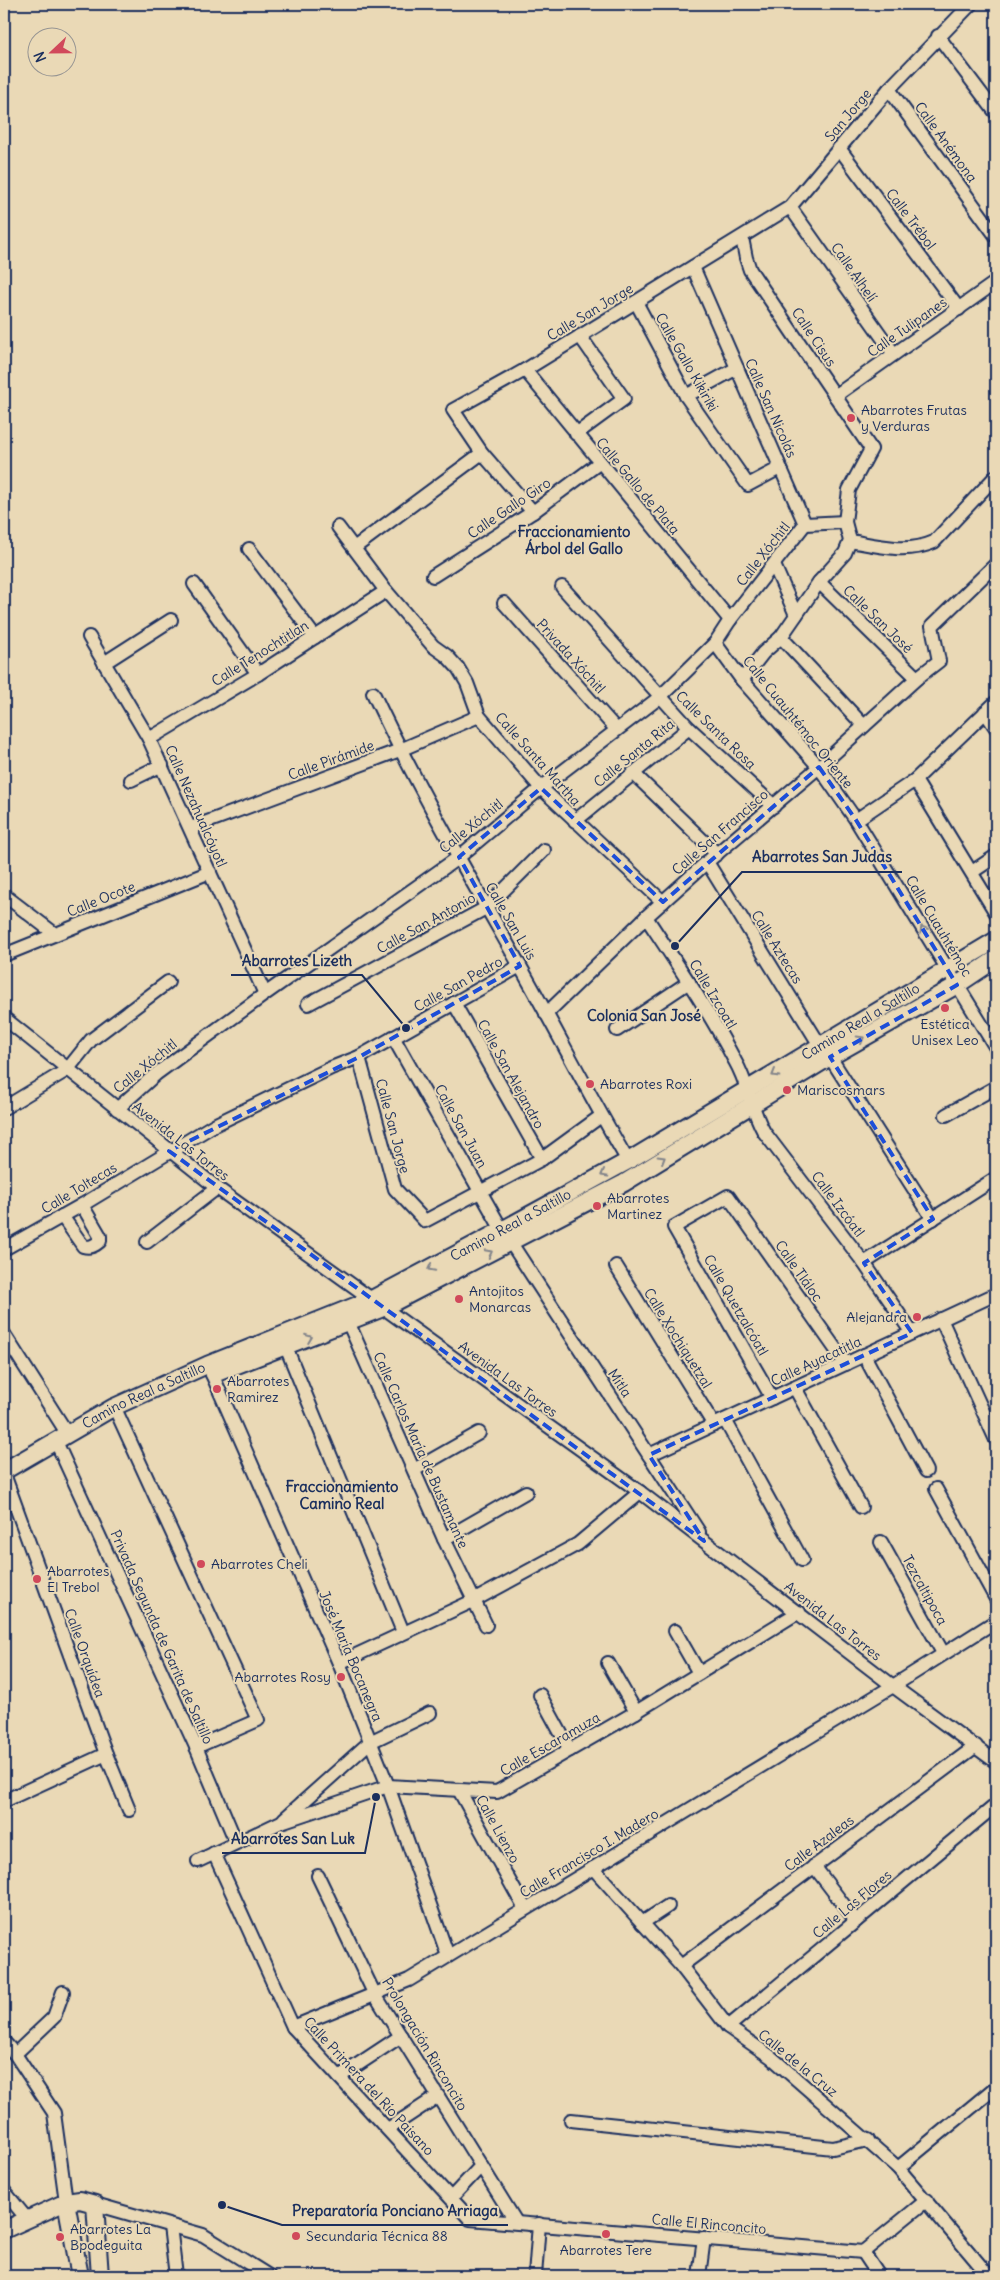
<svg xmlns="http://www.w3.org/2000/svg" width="1000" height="2280" viewBox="0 0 1000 2280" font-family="Delius,sans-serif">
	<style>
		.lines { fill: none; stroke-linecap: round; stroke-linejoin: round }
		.minor-casing { stroke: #1b2f5e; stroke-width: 16 }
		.tertiary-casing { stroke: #1b2f5e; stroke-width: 20 }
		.minor { stroke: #ead9b6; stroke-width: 12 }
		.tertiary { stroke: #ead9b6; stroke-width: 16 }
		.oneway { stroke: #82848a }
		.marked { fill: none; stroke: #1d4ed8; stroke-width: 4; stroke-dasharray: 10 6; stroke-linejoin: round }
		.poi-dot { fill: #d1495b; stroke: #ead9b6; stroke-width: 2 }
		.labels { text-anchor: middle; stroke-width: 4; stroke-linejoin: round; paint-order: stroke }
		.street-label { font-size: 14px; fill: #1b2f5e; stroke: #ead9b6 }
		.poi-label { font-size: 14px; fill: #1b2f5e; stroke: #ead9b6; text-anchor: start }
		.neighbourhood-label { font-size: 15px; font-weight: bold; fill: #1b2f5e; stroke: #ead9b6 }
		.leader { fill: none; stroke: #1b2f5e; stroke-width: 2 }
		.callout-dot { fill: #1b2f5e; stroke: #ead9b6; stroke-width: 2 }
		.callout-label { font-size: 15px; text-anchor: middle; font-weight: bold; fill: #1b2f5e; stroke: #ead9b6; stroke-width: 4; stroke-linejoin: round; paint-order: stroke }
	</style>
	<rect width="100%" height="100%" fill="#ead9b6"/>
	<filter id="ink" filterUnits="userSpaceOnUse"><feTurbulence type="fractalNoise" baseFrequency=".02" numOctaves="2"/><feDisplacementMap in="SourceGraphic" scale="10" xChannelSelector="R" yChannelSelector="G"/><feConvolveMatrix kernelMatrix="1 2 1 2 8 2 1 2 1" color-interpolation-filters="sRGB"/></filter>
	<g filter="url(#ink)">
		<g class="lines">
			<g class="minor-casing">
				<g id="minor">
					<polyline points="938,36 996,113"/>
					<polyline points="889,89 996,236"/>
					<polyline points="839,148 959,309"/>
					<polyline points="790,207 894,354"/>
					<polyline points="742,238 746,258 750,270 871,449 849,490 845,522 850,541 845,553 819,582 781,637 763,653 742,680"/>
					<polyline points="693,267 805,524"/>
					<polyline points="636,302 686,396 748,485 780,468"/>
					<polyline points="525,370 730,620"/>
					<polyline points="686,396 737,368"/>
					<polyline points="835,396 996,282"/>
					<polyline points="576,434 624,399 580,336"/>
					<polyline points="533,512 482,453 453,410 525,370 790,207 889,89 971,4"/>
					<polyline points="805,524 845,522"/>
					<polyline points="338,527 386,591 433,646 447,656 458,668 467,683 479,716 541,788 663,902"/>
					<path d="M850,541C878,546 907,554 934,542L996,476"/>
					<polyline points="354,548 482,453"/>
					<polyline points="249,549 315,637"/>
					<polyline points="774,565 796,615"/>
					<polyline points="433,576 533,512 599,463"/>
					<polyline points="819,582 917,678"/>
					<polyline points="194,584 258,674"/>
					<polyline points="562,587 689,728 774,806"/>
					<polyline points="504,603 616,729"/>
					<polyline points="89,637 149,739 265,994"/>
					<polyline points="781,637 864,726"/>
					<polyline points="715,643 742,680 819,767 856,820 996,1048"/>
					<polyline points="104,663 171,620"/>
					<path d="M373,693C417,787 469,876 520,966C557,1031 590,1097 628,1161"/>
					<polyline points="985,712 996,728"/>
					<polyline points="149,739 258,674 386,591"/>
					<polyline points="633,773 717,854"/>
					<polyline points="131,780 162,765"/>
					<polyline points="915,780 996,913"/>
					<polyline points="856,820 915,780 996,702"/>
					<polyline points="575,821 689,728"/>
					<polyline points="191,828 400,750 479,716"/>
					<polyline points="707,862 821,1047"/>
					<polyline points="972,872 996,856"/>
					<polyline points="4,895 55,934"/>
					<path d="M646,917C677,964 709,1011 735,1061C748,1083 751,1109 764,1132L864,1263L912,1333"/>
					<polyline points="4,955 210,872"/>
					<polyline points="454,1003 542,1159"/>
					<polyline points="308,1004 486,908 544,850"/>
					<polyline points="546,1014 646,917 707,862 819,767 917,678 939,661 932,626 996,564"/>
					<polyline points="4,1018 217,1188 640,1492 893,1686 996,1762"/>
					<polyline points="617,1030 689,982"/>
					<polyline points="393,1037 502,1230"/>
					<polyline points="359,1057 395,1189 425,1221 542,1159 601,1116"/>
					<polyline points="830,1057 933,1219"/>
					<polyline points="4,1108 67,1070 91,1040 168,982"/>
					<polyline points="117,1109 156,1074 265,994 459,857 541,788 660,697 715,643 730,620 805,524"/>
					<polyline points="946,1115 996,1087"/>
					<path d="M62,1216L83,1246C90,1248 94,1246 100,1241V1236L82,1205"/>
					<polyline points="147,1242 217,1188"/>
					<polyline points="511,1243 699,1532"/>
					<polyline points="4,1249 82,1205 214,1125 331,1068 359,1057 520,966"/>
					<polyline points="864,1263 996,1178"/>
					<polyline points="616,1266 714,1425"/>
					<polyline points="345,1315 444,1539 486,1625"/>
					<polyline points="941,1319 996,1440"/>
					<polyline points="4,1334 67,1433"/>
					<polyline points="286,1347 403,1632"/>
					<polyline points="864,1355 926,1471"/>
					<polyline points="212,1374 339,1663 388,1786 448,1956"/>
					<polyline points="795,1388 861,1507"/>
					<polyline points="772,1398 674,1227 728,1196 846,1364"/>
					<polyline points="118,1415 258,1720 196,1747"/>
					<polyline points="725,1420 802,1560"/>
					<polyline points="58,1446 196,1747 236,1842"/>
					<polyline points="649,1455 996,1294"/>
					<polyline points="414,1470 479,1433"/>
					<polyline points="4,1474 106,1754 129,1810"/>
					<polyline points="936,1489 996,1599"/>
					<polyline points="444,1539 526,1492"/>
					<polyline points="881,1542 943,1653"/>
					<polyline points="675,1631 699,1673"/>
					<polyline points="339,1663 473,1601 578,1544 640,1492"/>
					<polyline points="608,1663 636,1712"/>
					<polyline points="540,1695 570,1750"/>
					<polyline points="459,1790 525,1909"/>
					<polyline points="4,1801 106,1754"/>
					<polyline points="284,1819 370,1742 430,1713"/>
					<polyline points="214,1853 293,2027 470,2219 863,2252 927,2200"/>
					<polyline points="198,1861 281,1822 388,1786 497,1792 636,1712 799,1612"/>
					<polyline points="814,1866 856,1921"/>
					<polyline points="593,1868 681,1966 728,2027 771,2057 898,2168 989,2276"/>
					<polyline points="318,1876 374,1993 516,2222"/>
					<polyline points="642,1923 668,1906"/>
					<polyline points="681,1966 976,1746"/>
					<polyline points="293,2027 409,1980 893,1686 996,1621"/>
					<polyline points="728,2027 996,1805"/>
					<polyline points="4,2042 15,2054 54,2113 66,2202"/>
					<polyline points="15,2054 54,2017 63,1992"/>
					<polyline points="339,2077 401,2036"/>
					<polyline points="571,2120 833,2148 868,2140"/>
					<polyline points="388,2129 438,2096"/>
					<polyline points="898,2168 996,2087"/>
					<polyline points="4,2191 27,2219"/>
					<polyline points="451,2198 481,2166"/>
					<polyline points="95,2204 203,2235 269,2276"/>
					<polyline points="170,2226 176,2276"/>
					<polyline points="863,2252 879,2276"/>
					<polyline points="535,2276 539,2224"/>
					<polyline points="699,2276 704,2238"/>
				</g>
			</g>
			<g class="tertiary-casing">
				<g id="tertiary">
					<polyline points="214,1374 383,1308 624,1183 830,1057 957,985 996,959"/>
					<path id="s1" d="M4,1471L114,1407L207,1365L370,1300L502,1230L628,1161L996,940"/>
					<polyline points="66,2202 80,2276"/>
					<polyline points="4,2230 66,2202 80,2200 95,2204 100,2276"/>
				</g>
			</g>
			<use href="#minor" class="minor"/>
			<use href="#tertiary" class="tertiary"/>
		</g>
		<defs><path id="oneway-chevron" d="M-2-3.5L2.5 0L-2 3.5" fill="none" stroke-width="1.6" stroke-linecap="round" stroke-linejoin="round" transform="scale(1.25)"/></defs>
		<g class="oneway">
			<use href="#oneway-chevron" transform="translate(923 929) rotate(-121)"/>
			<use href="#oneway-chevron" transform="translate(861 1039) rotate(-30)"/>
			<use href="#oneway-chevron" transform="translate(775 1074) rotate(150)"/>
			<use href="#oneway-chevron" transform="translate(662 1159) rotate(-31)"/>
			<use href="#oneway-chevron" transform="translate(604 1174) rotate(151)"/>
			<use href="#oneway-chevron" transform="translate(489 1253) rotate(-27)"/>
			<use href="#oneway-chevron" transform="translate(431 1268) rotate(152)"/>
			<use href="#oneway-chevron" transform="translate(309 1338) rotate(-21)"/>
		</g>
	</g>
	<path class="marked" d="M819,767L856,820L957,985L830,1057L933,1219L864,1263L912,1333L649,1455L704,1541L169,1151L359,1057L520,966L459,857L541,788L663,902Z"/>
	<g class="poi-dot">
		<circle cx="851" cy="418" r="5"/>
		<circle cx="945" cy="1008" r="5"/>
		<circle cx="590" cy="1084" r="5"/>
		<circle cx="787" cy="1090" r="5"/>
		<circle cx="597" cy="1206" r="5"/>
		<circle cx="459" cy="1299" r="5"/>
		<circle cx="917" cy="1317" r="5"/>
		<circle cx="217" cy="1389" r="5"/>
		<circle cx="201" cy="1564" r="5"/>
		<circle cx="37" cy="1579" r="5"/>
		<circle cx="341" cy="1677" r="5"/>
		<circle cx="606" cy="2234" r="5"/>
		<circle cx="296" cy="2236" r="5"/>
		<circle cx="60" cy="2237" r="5"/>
	</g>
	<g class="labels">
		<g class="street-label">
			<text transform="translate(848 115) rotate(-50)" y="5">San Jorge</text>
			<text transform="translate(946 142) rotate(54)" y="5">Calle Anémona</text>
			<text transform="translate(911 219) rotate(53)" y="5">Calle Trébol</text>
			<text transform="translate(854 272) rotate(55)" y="5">Calle Alhelí</text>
			<text transform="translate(590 312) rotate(-31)" y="5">Calle San Jorge</text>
			<text transform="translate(907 327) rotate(-35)" y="5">Calle Tulipanes</text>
			<text transform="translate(814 337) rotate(56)" y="5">Calle Cisus</text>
			<text transform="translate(687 362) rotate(60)" y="5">Calle Gallo Kikiriki</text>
			<text transform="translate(771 408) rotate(66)" y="5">Calle San Nicolás</text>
			<text transform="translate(638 486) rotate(50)" y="5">Calle Gallo de Plata</text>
			<text transform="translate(509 508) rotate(-34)" y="5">Calle Gallo Giro</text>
			<text transform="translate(763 554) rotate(-52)" y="5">Calle Xóchitl</text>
			<text transform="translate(878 619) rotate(44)" y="5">Calle San José</text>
			<text transform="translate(260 653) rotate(-32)" y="5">Calle Tenochtitlan</text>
			<text transform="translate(571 656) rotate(48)" y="5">Privada Xóchitl</text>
			<text transform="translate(798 722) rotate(51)" y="5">Calle Cuauhtémoc Oriente</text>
			<text transform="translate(716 730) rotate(44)" y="5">Calle Santa Rosa</text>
			<text transform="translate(634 753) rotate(-39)" y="5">Calle Santa Rita</text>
			<text transform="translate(538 759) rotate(48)" y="5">Calle Santa Martha</text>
			<text transform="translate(331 760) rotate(-20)" y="5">Calle Pirámide</text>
			<text transform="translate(196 806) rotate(66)" y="5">Calle Nezahualcóyotl</text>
			<text transform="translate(471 826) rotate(-39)" y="5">Calle Xóchitl</text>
			<text transform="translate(720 832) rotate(-41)" y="5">Calle San Francisco</text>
			<text transform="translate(101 899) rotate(-22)" y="5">Calle Ocote</text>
			<text transform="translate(511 921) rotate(60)" y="5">Calle San Luis</text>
			<text transform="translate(426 923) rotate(-29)" y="5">Calle San Antonio</text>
			<text transform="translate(939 926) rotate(59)" y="5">Calle Cuauhtémoc</text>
			<text transform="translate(777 947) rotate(58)" y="5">Calle Aztecas</text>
			<text transform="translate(458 984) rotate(-29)" y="5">Calle San Pedro</text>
			<text transform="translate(713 994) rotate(59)" y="5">Calle Izcoatl</text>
			<text dy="5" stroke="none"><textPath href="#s1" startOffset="969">Camino Real a Saltillo</textPath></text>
			<text transform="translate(145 1066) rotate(-39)" y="5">Calle Xóchitl</text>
			<text transform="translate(511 1074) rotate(61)" y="5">Calle San Alejandro</text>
			<text transform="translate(393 1126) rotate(75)" y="5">Calle San Jorge</text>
			<text transform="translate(461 1126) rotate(61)" y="5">Calle San Juan</text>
			<text transform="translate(181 1141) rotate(38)" y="5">Avenida Las Torres</text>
			<text transform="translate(79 1188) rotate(-31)" y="5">Calle Toltecas</text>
			<text transform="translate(838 1204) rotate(53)" y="5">Calle Izcóatl</text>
			<text dy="5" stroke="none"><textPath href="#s1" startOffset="564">Camino Real a Saltillo</textPath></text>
			<text transform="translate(799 1271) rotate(55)" y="5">Calle Tláloc</text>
			<text transform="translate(736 1305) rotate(60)" y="5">Calle Quetzalcóatl</text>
			<text transform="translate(678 1338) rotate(58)" y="5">Calle Xochiquetzal</text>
			<text transform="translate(816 1361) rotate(-25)" y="5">Calle Ayacatitla</text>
			<text transform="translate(508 1379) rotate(36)" y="5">Avenida Las Torres</text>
			<text transform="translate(620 1383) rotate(57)" y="5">Mitla</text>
			<text dy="5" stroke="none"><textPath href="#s1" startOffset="159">Camino Real a Saltillo</textPath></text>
			<text transform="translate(421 1450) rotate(66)" y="5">Calle Carlos María de Bustamante</text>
			<text transform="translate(925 1590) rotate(61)" y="5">Tezcaltipoca</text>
			<text transform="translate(833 1621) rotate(38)" y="5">Avenida Las Torres</text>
			<text transform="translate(162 1637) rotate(66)" y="5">Privada Segunda de Garita de Saltillo</text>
			<text transform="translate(85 1653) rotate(70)" y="5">Calle Orquídea</text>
			<text transform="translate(351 1656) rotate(67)" y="5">José María Bocanegra</text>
			<text transform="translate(550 1744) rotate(-30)" y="5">Calle Escaramuza</text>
			<text transform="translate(498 1829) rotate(61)" y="5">Calle Lienzo</text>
			<text transform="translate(819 1843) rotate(-37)" y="5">Calle Azaleas</text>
			<text transform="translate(589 1853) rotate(-31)" y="5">Calle Francisco I. Madero</text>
			<text transform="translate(852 1904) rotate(-40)" y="5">Calle Las Flores</text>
			<text transform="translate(425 2044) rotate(59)" y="5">Prolongación Rinconcito</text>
			<text transform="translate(798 2063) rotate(39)" y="5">Calle de la Cruz</text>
			<text transform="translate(369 2086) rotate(47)" y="5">Calle Primera del Río Paisano</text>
			<text transform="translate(709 2224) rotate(5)" y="5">Calle El Rinconcito</text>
		</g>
		<g class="poi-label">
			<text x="861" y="415">Abarrotes Frutas<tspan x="861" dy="16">y Verduras</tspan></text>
			<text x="945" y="1029" text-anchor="middle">Estética<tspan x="945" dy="16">Unisex Leo</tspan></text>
			<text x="600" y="1089">Abarrotes Roxi</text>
			<text x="797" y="1095">Mariscosmars</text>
			<text x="607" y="1203">Abarrotes<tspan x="607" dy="16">Martinez</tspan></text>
			<text x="469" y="1296">Antojitos<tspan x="469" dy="16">Monarcas</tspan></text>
			<text x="907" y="1322" text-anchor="end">Alejandra</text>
			<text x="227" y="1386">Abarrotes<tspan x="227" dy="16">Ramirez</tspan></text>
			<text x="211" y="1569">Abarrotes Cheli</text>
			<text x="47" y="1576">Abarrotes<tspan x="47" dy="16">El Trebol</tspan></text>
			<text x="331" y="1682" text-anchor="end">Abarrotes Rosy</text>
			<text x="70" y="2234">Abarrotes La<tspan x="70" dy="16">Bpodeguita</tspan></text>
			<text x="306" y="2241">Secundaria Técnica 88</text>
			<text x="606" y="2255" text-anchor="middle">Abarrotes Tere</text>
		</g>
		<g class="neighbourhood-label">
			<text x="574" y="537">Fraccionamiento<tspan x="574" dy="17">Árbol del Gallo</tspan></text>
			<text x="644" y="1021">Colonia San José</text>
			<text x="342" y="1492">Fraccionamiento<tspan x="342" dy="17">Camino Real</tspan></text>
		</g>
	</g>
	<path class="leader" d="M675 946L742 872H902M406 1028L362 975H231M376 1797L365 1853H222M222 2205L282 2225H508"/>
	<g class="callout-dot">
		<circle cx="675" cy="946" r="5"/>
		<circle cx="406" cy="1028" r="5"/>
		<circle cx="376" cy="1797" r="5"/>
		<circle cx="222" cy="2205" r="5"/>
	</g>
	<g class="callout-label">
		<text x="822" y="862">Abarrotes San Judas</text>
		<text x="297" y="966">Abarrotes Lizeth</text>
		<text x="293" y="1844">Abarrotes San Luk</text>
		<text x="395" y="2216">Preparatoría Ponciano Arriaga</text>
	</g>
	<rect width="1000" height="2280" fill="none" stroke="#ead9b6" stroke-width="20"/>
	<rect x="10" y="10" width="980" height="2260" fill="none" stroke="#1b2f5e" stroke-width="2" filter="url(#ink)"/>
	<g transform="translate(52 52) rotate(248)"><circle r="24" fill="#ead9b6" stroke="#979593"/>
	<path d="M0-4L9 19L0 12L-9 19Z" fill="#d1495b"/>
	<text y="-8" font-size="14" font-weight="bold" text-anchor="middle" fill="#1b2f5e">N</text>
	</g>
</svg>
